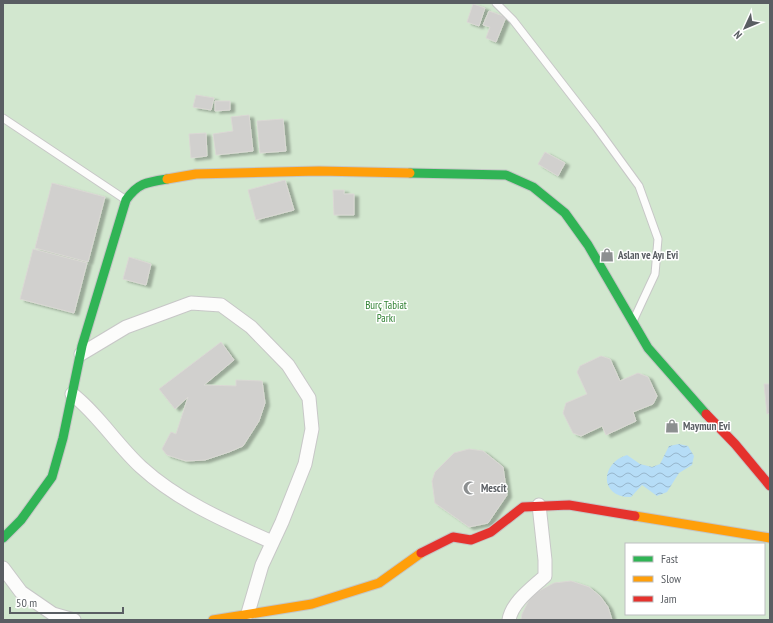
<svg xmlns="http://www.w3.org/2000/svg" width="773" height="623" viewBox="0 0 773 623" font-family="'PT Sans Narrow',sans-serif">
	<style>
		.green { fill: #d2e7cf; fill-rule: evenodd }
		.water { fill: url(#water-waves) }
		.building { fill: #d1d0ce; stroke: #dad8d4; filter: url(#shadow) }
		.lines { fill: none; stroke-linecap: round; stroke-linejoin: round }
		.lane-casing { stroke: #c7c7c7; stroke-width: 9 }
		.street-casing { stroke: #c7c7c7; stroke-width: 15 }
		.fast-casing { stroke: #c5c6c5; stroke-width: 11 }
		.slow-casing { stroke: #c5c6c5; stroke-width: 11 }
		.jam-casing { stroke: #c5c6c5; stroke-width: 11 }
		.lane { stroke: #fcfcfb; stroke-width: 7 }
		.street { stroke: #fcfcfb; stroke-width: 13 }
		.fast { stroke: #30b455; stroke-width: 9 }
		.slow { stroke: #ff9f0a; stroke-width: 9 }
		.jam { stroke: #e5322d; stroke-width: 9 }
		.labels { text-anchor: middle; stroke-width: 3; stroke-linejoin: round; paint-order: stroke }
		.poi-label { font-size: 11px; font-weight: bold; fill: #5a5e63; stroke: #fff; text-anchor: start }
		.park-label { font-size: 11px; fill: #328234; stroke: #fff }
	</style>
	<defs>
		<pattern id="water-waves" width="16" height="10" patternUnits="userSpaceOnUse"><rect width="16" height="10" fill="#b6ddf7"/><path d="M0 5q4-4 8 0t8 0" fill="none" stroke="#97b6cc"/></pattern>
		<filter id="shadow"><feDropShadow dx="4.5" dy="2.5" stdDeviation="1" flood-color="#0004"/></filter>
	</defs>
	<rect width="100%" height="100%" fill="#eae9e5"/>
	<path class="green" d="M3,3H770V620H3ZM626,544H764V614H626Z"/>
	<path class="water" d="M679,444L688,446L694,456L692,465L679,473L667,492L657,496L642,485L631,497C599,498 600,463 627,455L640,464L652,467L660,464L669,446Z"/>
	<g class="building">
		<polygon points="473,4 485,8 479,26 467,22"/>
		<polygon points="489,11 506,17 496,42 486,38 490,27 483,25"/>
		<polygon points="196,95 214,98 211,110 193,107"/>
		<polygon points="215,101 230,101 230,110 215,111"/>
		<polygon points="249,115 253,151 216,155 213,134 233,131 231,117"/>
		<polygon points="283,119 286,151 260,153 257,121"/>
		<polygon points="206,133 207,156 191,158 189,134"/>
		<polygon points="545,152 565,163 558,176 538,164"/>
		<polygon points="285,180 294,210 256,220 248,190"/>
		<polygon points="52,183 105,197 88,262 35,248"/>
		<polygon points="333,190 344,190 344,194 354,194 354,215 334,215"/>
		<polygon points="33,249 87,263 74,313 20,299"/>
		<polygon points="129,257 151,264 146,285 123,279"/>
		<polygon points="221,342 234,360 204,385 236,386 236,380 262,381 265,403 259,421 243,446 229,452 205,460 186,461 167,455 162,449 171,432 176,434 188,397 175,409 159,389"/>
		<polygon points="601,356 610,359 620,381 638,373 648,377 657,396 653,404 633,412 636,421 606,435 602,426 581,436 573,433 563,413 566,403 587,394 577,372 580,366"/>
		<polygon points="764,384 770,384 770,413 767,414"/>
		<polygon points="469,449 483,451 503,467 507,495 488,523 469,527 435,503 432,481 435,472 454,453"/>
		<polygon points="571,581 589,587 600,596 608,607 612,620 521,620 522,614 529,600 537,592 554,583"/>
	</g>
	<g class="lines">
		<g class="lane-casing">
			<g id="lane">
				<polyline points="496,3 513,20 596,127 639,186 658,239 655,274 634,319"/>
				<polyline points="3,118 126,200"/>
			</g>
		</g>
		<g class="street-casing">
			<g id="street">
				<polyline points="81,354 126,327 191,303 221,305 251,327 288,365 309,398 312,429 305,464 282,522 262,565 248,613"/>
				<path d="M72,394C99,415 116,444 141,467C178,501 227,522 272,542"/>
				<polyline points="3,568 21,592 53,614 74,620"/>
				<path d="M509,620C512,602 532,588 545,576V560L539,505"/>
			</g>
		</g>
		<g class="fast-casing">
			<g id="fast">
				<polyline points="410,173 506,175 533,187 565,213 588,245 648,348 706,414"/>
				<path d="M3,538L21,520L52,477L63,438L82,346L126,200C138,183 147,182 167,179"/>
			</g>
		</g>
		<g class="slow-casing">
			<g id="slow">
				<polyline points="167,179 196,174 319,171 410,173"/>
				<polyline points="635,516 770,538"/>
				<polyline points="213,620 312,604 379,583 421,553"/>
			</g>
		</g>
		<g class="jam-casing">
			<g id="jam">
				<polyline points="706,414 735,444 770,486"/>
				<polyline points="421,553 453,537 471,540 491,532 523,507 569,505 635,516"/>
			</g>
		</g>
		<use href="#lane" class="lane"/>
		<use href="#street" class="street"/>
		<use href="#fast" class="fast"/>
		<use href="#slow" class="slow"/>
		<use href="#jam" class="jam"/>
	</g>
	<defs>
		<g id="shop-bare" transform="scale(1.08)"><path d="M-5-2.5h2.3a2.7 3.5 0 0 1 5.4 0H5L5.5 6h-11ZM-1.5-2.5h3a1.5 2.3 0 0 0-3 0Z" fill="#8c8f90" stroke="#fff" stroke-width="2.5" paint-order="stroke"/></g>
		<g id="mosque-bare" transform="scale(1.08)"><path d="M3.5-4.9A6 6 0 1 0 3.5 4.9A5 5 0 1 1 3.5-4.9Z" fill="#8c8f90" stroke="#fff" stroke-width="2.5" paint-order="stroke"/></g>
	</defs>
	<g fill-rule="evenodd">
		<use href="#shop-bare" x="607" y="255"/>
		<use href="#shop-bare" x="672" y="426"/>
		<use href="#mosque-bare" x="470" y="488"/>
	</g>
	<g class="labels">
		<g class="poi-label">
			<text x="618" y="259">Aslan ve Ayı Evi</text>
			<text x="683" y="430">Maymun Evi</text>
			<text x="481" y="492">Mescit</text>
		</g>
		<g class="park-label">
			<text x="386" y="309">Burç Tabiat<tspan x="386" dy="13">Parkı</tspan></text>
		</g>
	</g>
	<rect width="773" height="623" fill="none" stroke="#5a5e63" stroke-width="8"/>
	<rect x="625" y="543" width="140" height="72" fill="#ffffff" stroke="#bdbfc1"/>
	<rect x="633" y="556" width="20" height="6" fill="#30b455" stroke="#bdbfc1"/>
	<text x="661" y="563" font-size="12" fill="#5a5e63">Fast</text>
	<rect x="633" y="576" width="20" height="6" fill="#ff9f0a" stroke="#bdbfc1"/>
	<text x="661" y="583" font-size="12" fill="#5a5e63">Slow</text>
	<rect x="633" y="596" width="20" height="6" fill="#e5322d" stroke="#bdbfc1"/>
	<text x="661" y="603" font-size="12" fill="#5a5e63">Jam</text>
	<g transform="translate(745 28) rotate(226)" stroke="#ffffff" stroke-width="3" paint-order="stroke">
	<path d="M0-3L7 15L0 10L-7 15Z" fill="#5a5e63"/>
	<text y="-6" font-size="11" font-weight="bold" text-anchor="middle" fill="#5a5e63">N</text>
	</g>
	<path d="M10 607v6h113v-6" fill="none" stroke="#5a5e63" stroke-width="2"/>
	<text x="16" y="607" font-size="12" fill="#5a5e63" stroke="#ffffff" stroke-width="3" paint-order="stroke">50 m</text>
</svg>
